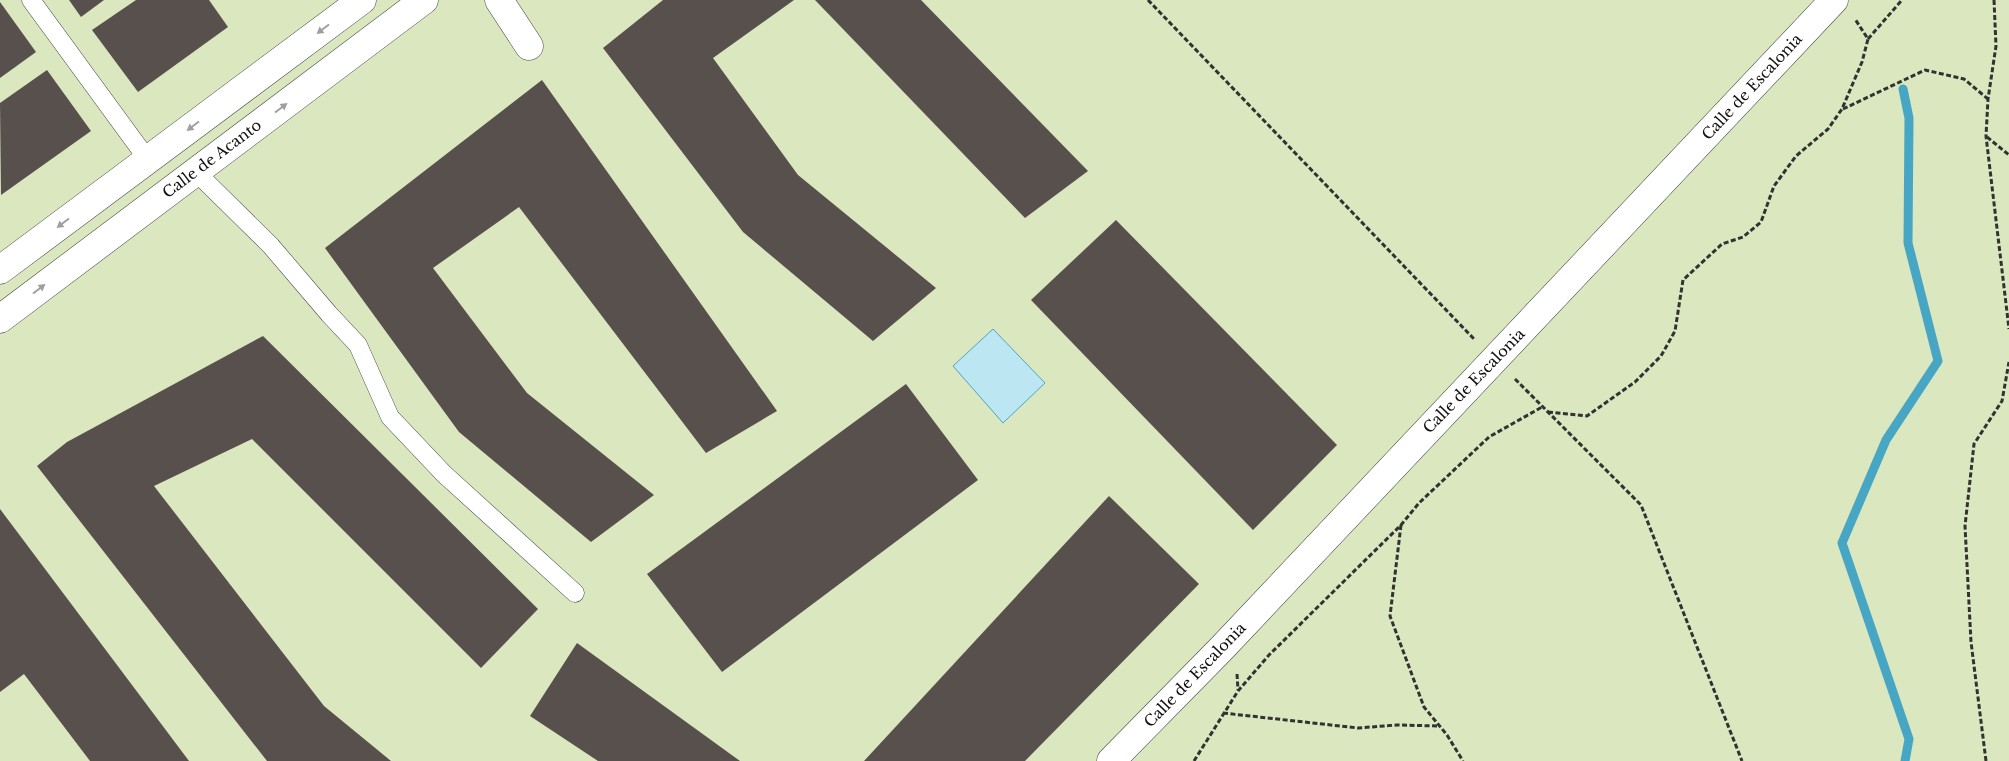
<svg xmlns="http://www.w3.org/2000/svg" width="2009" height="761" viewBox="0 0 2009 761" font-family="'Libre Baskerville',serif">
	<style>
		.green { fill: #dae7bf }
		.water { fill: #bce6f2; stroke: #48a6c5 }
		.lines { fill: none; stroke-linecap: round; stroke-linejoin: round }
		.stream { stroke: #48a6c5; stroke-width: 9 }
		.building { fill: #58504d }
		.lane-casing { stroke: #434343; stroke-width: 19 }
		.street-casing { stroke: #434343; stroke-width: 29 }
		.path { stroke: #323232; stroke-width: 3; stroke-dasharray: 5 2.5; stroke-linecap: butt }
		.lane { stroke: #fff; stroke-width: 18 }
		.street { stroke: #fff; stroke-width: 28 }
		.oneway { fill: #9f9f9f }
		.labels { text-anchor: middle; stroke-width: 5; stroke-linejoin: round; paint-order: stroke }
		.street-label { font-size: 15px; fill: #101010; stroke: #fff }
	</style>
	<rect width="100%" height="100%" fill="#fefbf4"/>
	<rect class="green" x="0" y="0" width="2009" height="761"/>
	<polygon class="water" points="993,329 1045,383 1003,423 953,366"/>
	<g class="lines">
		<polyline class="stream" points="1903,89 1909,118 1908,243 1938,361 1886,440 1842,543 1909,739 1905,761"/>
	</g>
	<g class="building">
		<polygon points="69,0 104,0 81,17"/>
		<polygon points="136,0 209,0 228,27 138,92 92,30"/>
		<polygon points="663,0 794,0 713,58 798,175 936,288 873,341 743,232 603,48"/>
		<polygon points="815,0 921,0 1088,171 1025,218"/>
		<polygon points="0,2 36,52 0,78"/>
		<polygon points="47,70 91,131 1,195 0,103"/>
		<polygon points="542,80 777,411 706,453 519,207 433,268 527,393 654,495 591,542 459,432 325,248"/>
		<polygon points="1116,220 1337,445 1253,530 1031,300"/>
		<polygon points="263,336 538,609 481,668 252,439 154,486 324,706 391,761 267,761 37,466 67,442"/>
		<polygon points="906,384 978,480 722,672 647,574"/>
		<polygon points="1109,496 1199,584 1025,761 864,761"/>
		<polygon points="0,509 189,761 90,761 24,674 0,692"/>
		<polygon points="577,643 740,761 598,761 530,716"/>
	</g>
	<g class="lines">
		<g class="lane-casing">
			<g id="lane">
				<polyline points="31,0 148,160"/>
				<polyline points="196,172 271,246 329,314 358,345 390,417 444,474 575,593"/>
			</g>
		</g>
		<g class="street-casing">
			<g id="street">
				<polyline points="499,0 529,46"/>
				<polyline points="0,270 362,0"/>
				<polyline points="0,319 424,0"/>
				<polyline points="1111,761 1222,648 1834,0"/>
			</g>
		</g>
		<g class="path">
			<polyline points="1148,0 1475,340"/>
			<polyline points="1994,0 1996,46 1988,99 1986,136 2009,329"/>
			<polyline points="1868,39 1902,0"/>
			<polyline points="1843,109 1925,70 1964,79 1988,99"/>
			<polyline points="1987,137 2009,155"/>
			<polyline points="1515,379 1641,505 1742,761"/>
			<polyline points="1548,412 1587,416 1635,382 1661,356 1675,331 1683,280 1722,244 1743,237 1761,222 1774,186 1796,156 1828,129 1842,109 1862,62 1868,39 1855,19"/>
			<polyline points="1401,525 1390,616 1424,707 1447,735 1463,761"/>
			<polyline points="1237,674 1238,690"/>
			<polyline points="1223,713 1358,728 1397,725 1439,726"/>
			<polyline points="1194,761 1238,691 1269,655 1401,525 1419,503 1489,437 1542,407"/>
			<polyline points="1986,761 1971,642 1965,526 1974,444 2002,401 2009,362"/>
		</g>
		<use href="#lane" class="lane"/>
		<use href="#street" class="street"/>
	</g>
	<defs><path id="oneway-solid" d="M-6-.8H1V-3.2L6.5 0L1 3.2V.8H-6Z" transform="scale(1.25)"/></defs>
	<g class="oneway">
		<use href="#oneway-solid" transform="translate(323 29) rotate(143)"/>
		<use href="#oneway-solid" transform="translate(281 108) rotate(-37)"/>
		<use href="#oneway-solid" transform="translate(193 126) rotate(143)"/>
		<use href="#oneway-solid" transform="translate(63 223) rotate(143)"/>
		<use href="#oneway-solid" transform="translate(39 289) rotate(-37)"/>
	</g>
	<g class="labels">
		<g class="street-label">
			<text transform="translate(1752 87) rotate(-47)" y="5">Calle de Escalonia</text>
			<text transform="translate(212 159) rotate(-37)" y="5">Calle de Acanto</text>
			<text transform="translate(1474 381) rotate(-46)" y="5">Calle de Escalonia</text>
			<text transform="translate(1195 675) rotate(-46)" y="5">Calle de Escalonia</text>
		</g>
	</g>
</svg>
